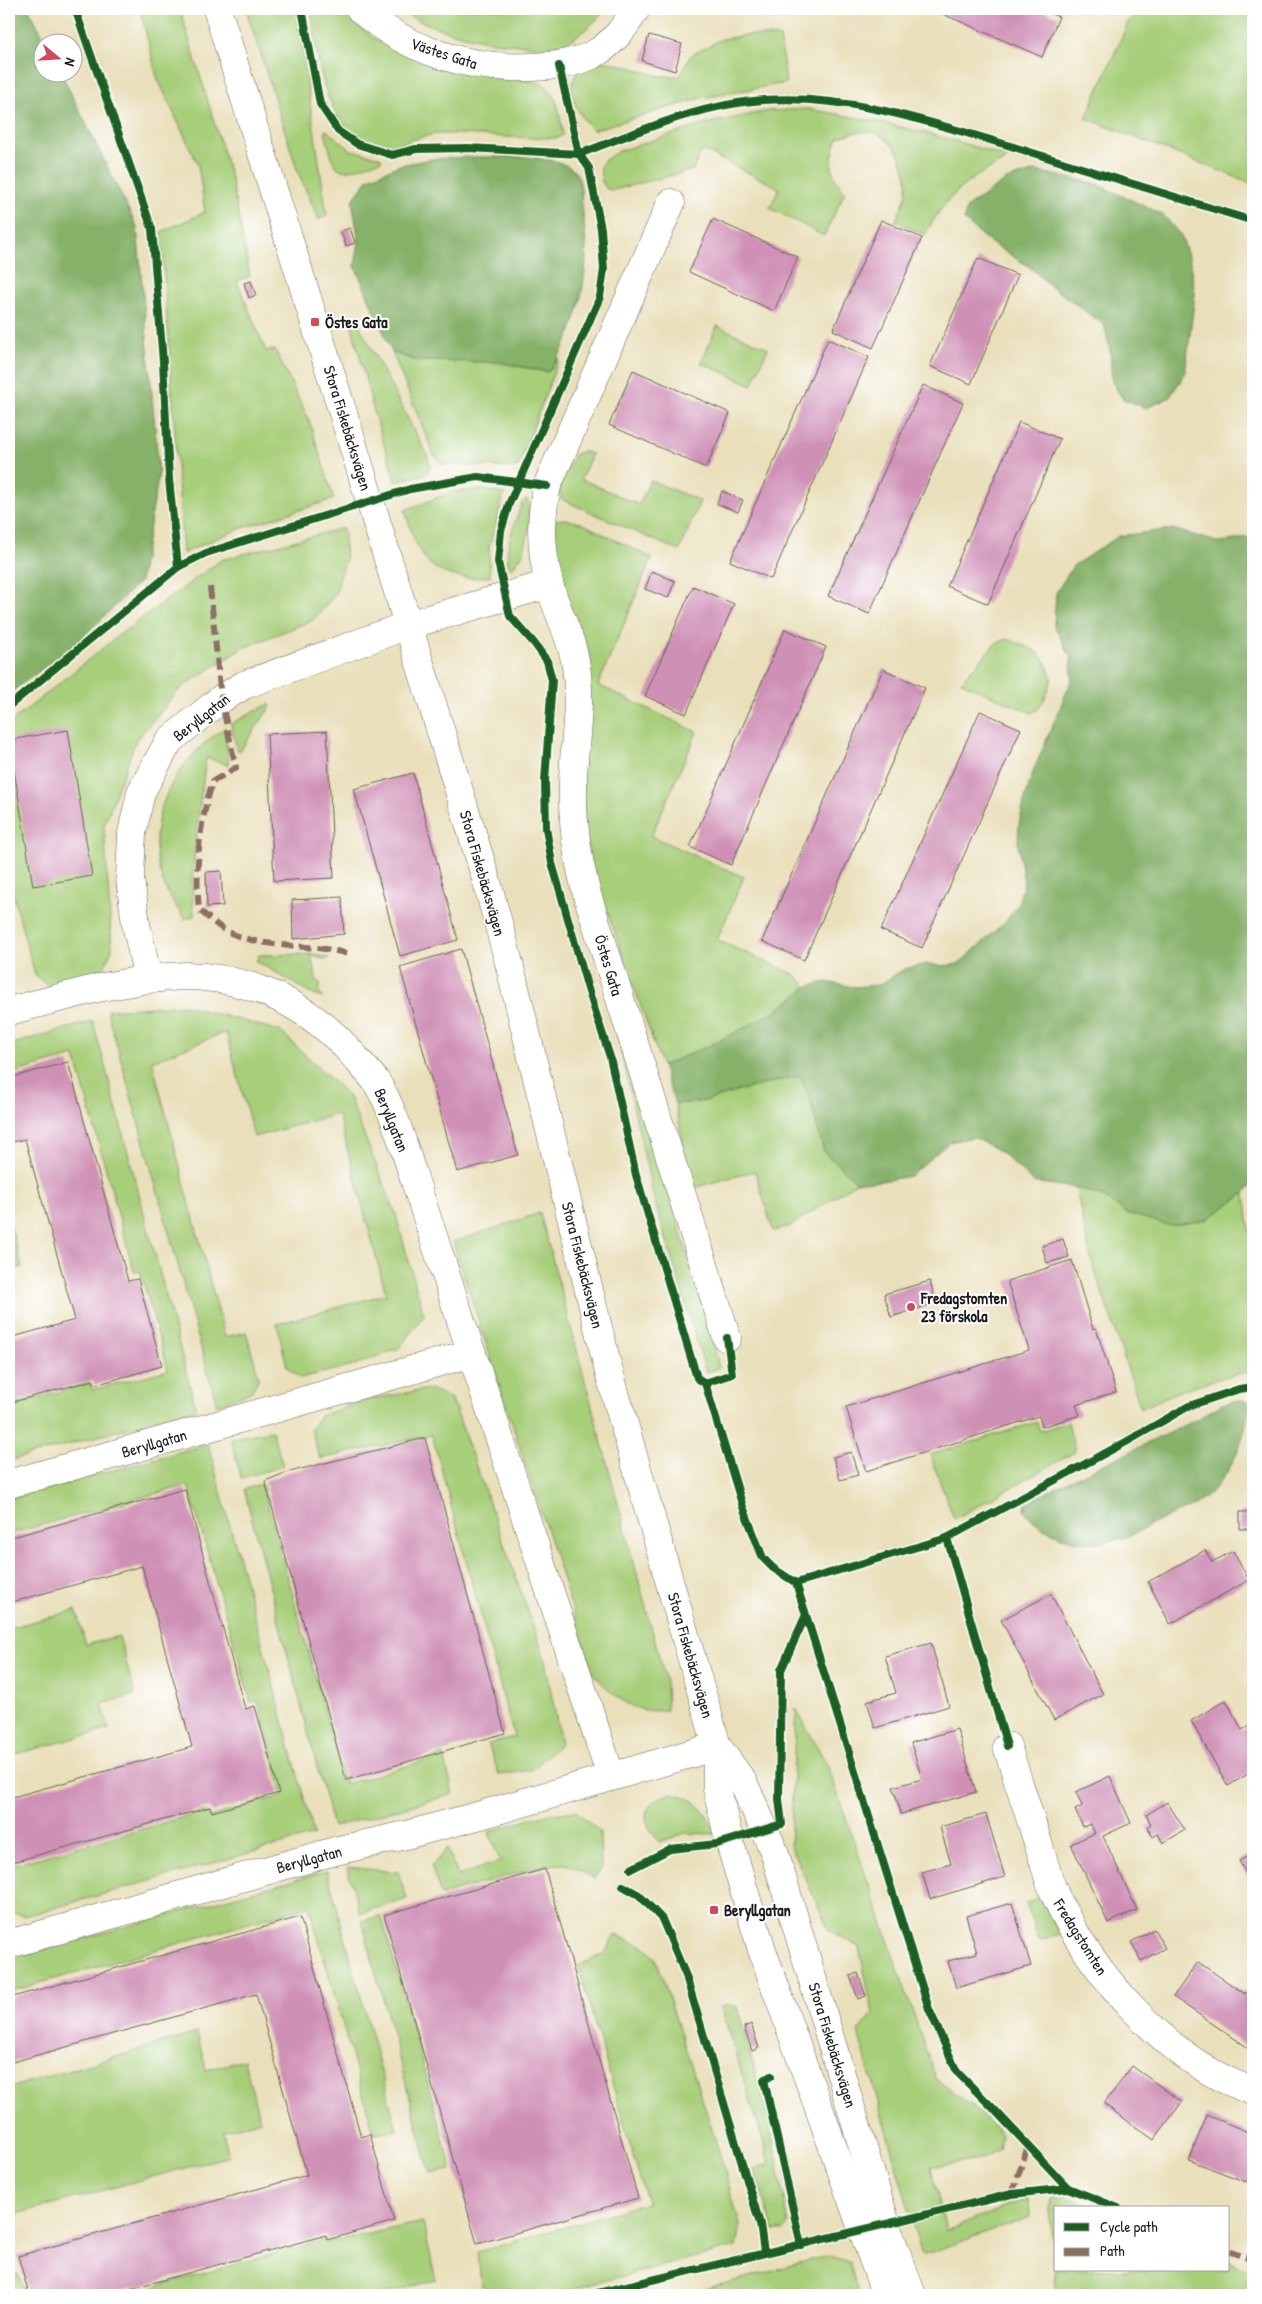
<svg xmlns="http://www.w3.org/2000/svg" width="1262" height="2304" viewBox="0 0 1262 2304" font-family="'Patrick Hand',sans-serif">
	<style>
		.green { fill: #a7ce79; stroke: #62754a }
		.forest { fill: #85b169; stroke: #506642 }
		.building { fill: #cf90b6 }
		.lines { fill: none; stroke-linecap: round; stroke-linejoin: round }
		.minor-casing { stroke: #646053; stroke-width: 29 }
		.tertiary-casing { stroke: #646053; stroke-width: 29 }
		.minor { stroke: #fff; stroke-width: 28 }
		.tertiary { stroke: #fff; stroke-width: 28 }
		.quiet { stroke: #8d6e63; stroke-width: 6; stroke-dasharray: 12 6; stroke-linecap: butt }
		.cycleway-casing { stroke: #fff; stroke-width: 11 }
		.cycleway { stroke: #1b5e20; stroke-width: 8 }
		.poi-dot { fill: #d1495b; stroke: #fff; stroke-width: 2 }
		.labels { text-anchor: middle; stroke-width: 4; stroke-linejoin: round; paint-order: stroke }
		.street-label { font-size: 16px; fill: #1c1c1c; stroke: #fff }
		.poi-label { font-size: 16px; font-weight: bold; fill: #1c1c1c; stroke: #fff; text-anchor: start }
	</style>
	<rect width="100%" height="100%" fill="#fff"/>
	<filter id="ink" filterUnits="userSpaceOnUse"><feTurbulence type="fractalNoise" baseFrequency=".02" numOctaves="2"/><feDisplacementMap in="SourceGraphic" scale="10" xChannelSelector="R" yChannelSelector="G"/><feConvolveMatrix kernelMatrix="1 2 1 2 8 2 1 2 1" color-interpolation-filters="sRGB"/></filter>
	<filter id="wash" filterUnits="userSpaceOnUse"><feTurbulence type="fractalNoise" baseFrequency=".0096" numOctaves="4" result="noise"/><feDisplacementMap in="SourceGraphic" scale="20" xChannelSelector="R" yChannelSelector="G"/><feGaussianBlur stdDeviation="1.12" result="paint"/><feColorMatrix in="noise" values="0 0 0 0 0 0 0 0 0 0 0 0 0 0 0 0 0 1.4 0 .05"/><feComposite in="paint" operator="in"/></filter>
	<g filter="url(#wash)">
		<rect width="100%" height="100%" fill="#e9dfba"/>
		<g class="green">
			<polygon points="140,9 180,9 231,178 250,276 237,281 266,351 275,350 309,420 334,499 239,529 183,553 161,232 205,212 198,165 157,77"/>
			<polygon points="246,9 296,9 327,215 319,220 298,172"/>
			<path d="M311,9H342L357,25L373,38L408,56L543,84C559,93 560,118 563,135L558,138C535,138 512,138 490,136C473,135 456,133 440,134C422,134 405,145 388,145C321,142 319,58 311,9Z"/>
			<path d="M396,9H594L603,13C591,25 578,38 561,44C548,48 535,46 523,45C478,42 435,31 396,9Z"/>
			<polygon points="1134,9 1253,9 1253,184 1086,118"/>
			<path d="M749,35L780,37L786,83L702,98L593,130C583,121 570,100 572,86C580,40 634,72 661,76C667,76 674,76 680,76L691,55L722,39Z"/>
			<path d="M807,109C876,120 943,135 1009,158C968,180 948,192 925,235L896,221C899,211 907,199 907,189C908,178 905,169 901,159C888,130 865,126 838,138C829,162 828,172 845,192L824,236L770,208L779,188L702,150L693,170L613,190L607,189L602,182L600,167L605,160L619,151L708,123L769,111Z"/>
			<path d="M326,130L351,150L380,157L382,160C336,175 337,180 325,132Z"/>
			<polygon points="351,317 354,317 357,321 427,455 430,466 427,473 396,482 375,416 351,323"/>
			<polygon points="717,326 768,348 752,385 701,363"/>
			<polygon points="392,352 417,361 498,362 547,372 559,358 518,468 441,464 434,455"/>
			<polygon points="582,451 592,454 581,479 639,505 650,480 700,501 679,551 561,499 559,488 574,455"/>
			<path d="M485,490L504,494L489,548L490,576C479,579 466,578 455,576C420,569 414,540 405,510L455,491Z"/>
			<path d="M527,499C533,516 528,560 510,568C501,554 517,518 522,503Z"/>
			<path d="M564,519L581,523L652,558L598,685L697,732L651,836L744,877L717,940L796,975L807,987C764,1023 713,1044 662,1066L590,863L555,569V520Z"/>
			<polygon points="343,528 346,558 335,595 313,620 243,648 182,687 136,740 104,825 112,949 102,972 48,986 35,975 9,880 9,724 119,635 221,560"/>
			<path d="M1007,639C1035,650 1042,649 1052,679C1048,689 1043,710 1031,713L961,682L995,644Z"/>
			<polygon points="269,704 271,706 240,751 237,750 231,724"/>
			<path d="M225,728L229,765L206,758L197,827L192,883L194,916L185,919C178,909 169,898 165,887C139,825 172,762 225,728Z"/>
			<polygon points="313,954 329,958 327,960 311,956 317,981 321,984 318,992 323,998 316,996 256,961 259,955"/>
			<polygon points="184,1005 280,1031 348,1095 395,1212 424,1315 399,1348 352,1366 300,1378 287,1367 277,1324 386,1294 338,1114 254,1137 226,1032 152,1061 225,1337 246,1332 259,1378 251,1392 217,1405 107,1010"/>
			<polygon points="93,1021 196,1409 9,1461 9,1406 90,1383 92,1390 168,1370 140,1271 134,1272 75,1056 9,1074 9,1045"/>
			<polygon points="616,1028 709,1322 719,1368 706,1372 653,1195"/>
			<polygon points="799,1076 809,1096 824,1152 857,1182 789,1227 773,1231 755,1171 693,1188 675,1104 705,1101 749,1088"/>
			<path d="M1076,1188L1103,1197L1126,1213L1206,1220L1245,1193L1253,1261V1371C1214,1378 1176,1390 1141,1409L1090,1256Z"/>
			<path d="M540,1213L666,1682L667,1710C632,1715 617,1698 594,1675L453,1242Z"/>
			<polygon points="9,1220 22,1267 9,1271"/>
			<polygon points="430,1389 452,1399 544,1656 561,1743 532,1770 499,1775 488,1744 514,1737 432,1435 320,1459 311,1429 320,1416 370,1399"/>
			<polygon points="1037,1422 1040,1431 1068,1422 1075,1452 954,1519 930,1455"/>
			<polygon points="272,1431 283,1466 241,1478 231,1438"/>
			<polygon points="208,1444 314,1835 25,1916 9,1912 9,1866 206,1811 209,1817 283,1795 258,1701 251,1702 188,1485 9,1534 9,1499"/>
			<polygon points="262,1484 345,1784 444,1755 453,1794 333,1827 244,1489"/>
			<polygon points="76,1610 86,1645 119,1636 135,1695 102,1704 109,1729 9,1756 9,1628"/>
			<polygon points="796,1709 828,1766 936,2079 972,2106 1002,2134 999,2150 984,2158 931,2167 946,2231 1029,2198 1030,2216 922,2256 858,2032 873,2014 859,1947 829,1930 790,1845"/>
			<path d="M672,1793C695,1797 709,1813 715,1834L685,1833L659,1842C655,1836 649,1829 647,1822C642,1806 660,1796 672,1793Z"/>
			<polygon points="576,1811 600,1832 601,1869 594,1879 577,1868 565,1864 546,1865 441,1895 431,1865 439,1859 447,1848 458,1876 500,1861 489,1832 539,1816"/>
			<polygon points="347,1867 398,1872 407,1899 360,1913"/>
			<polygon points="327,1871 397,2130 374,2133 309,1906 9,1992 9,1959"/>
			<polygon points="1038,1898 1045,1901 1059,1935 1039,1941 1026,1903"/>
			<polygon points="381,1915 452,2170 430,2173 362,1921"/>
			<polygon points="615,1935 644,1946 656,1958 719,2151 740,2225 736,2247 549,2295 501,2295 481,2285 478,2252 647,2203 578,1966 604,1954"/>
			<polygon points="730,2005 737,2007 739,2013 772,2134 788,2220 789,2225 784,2230 774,2230 772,2225 754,2169 770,2163 721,2007"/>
			<polygon points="197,2033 206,2070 244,2060 260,2121 223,2131 229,2156 9,2216 9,2088"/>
			<polygon points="1068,2197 1095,2208 1056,2208 1056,2270 1228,2270 1228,2261 1253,2271 1253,2291 1251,2290 1249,2295 1057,2295 1049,2208 1052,2198"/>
			<polygon points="423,2222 436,2280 380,2295 124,2295 324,2240 326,2243"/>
			<polygon points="828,2255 849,2262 859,2295 761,2295 760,2292 745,2295 683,2295"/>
			<polygon points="18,2274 25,2295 9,2295 9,2277"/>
		</g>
		<g class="forest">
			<polygon points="18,9 29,9 46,42 42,42 42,72 61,73 137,227 159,473 140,581 79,641 9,694 9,13"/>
			<path d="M467,157C494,158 551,152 572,169C582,177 581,193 582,205C583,219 586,233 586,247C587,287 573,342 548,372L498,362L417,361L392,352L355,266L359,241L352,201L369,178L400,165L431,159Z"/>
			<polygon points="1035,171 1094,183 1162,214 1181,235 1190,262 1195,294 1185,374 1169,398 1146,408 1123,399 1112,382 1110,349 1104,325 1052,287 1028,266 988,241 964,220 967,207 1006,180"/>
			<polygon points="1173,529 1220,543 1253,536 1253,1184 1245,1193 1206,1220 1171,1226 1126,1213 1103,1197 1076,1188 1033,1182 1001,1152 974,1137 949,1142 910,1176 881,1181 857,1182 824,1152 809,1096 799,1076 749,1088 705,1101 675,1104 662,1066 717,1042 782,1008 807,987 825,982 854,987 879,985 904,969 926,964 940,966 959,964 1005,922 1018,905 1024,882 1018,844 1019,824 1025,798 1033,772 1072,679 1071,657 1054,626 1056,593 1073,566 1119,536"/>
			<path d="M1241,1400L1250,1402C1246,1435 1234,1471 1209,1494C1195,1508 1176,1513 1159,1521C1149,1525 1141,1531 1131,1535C1095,1551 1049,1541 1024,1511L1026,1504L1056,1487L1194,1421L1222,1404Z"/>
		</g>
		<g id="blocks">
			<g class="building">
				<polygon points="931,9 1040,9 1059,17 1042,57"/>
				<polygon points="649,35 682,44 675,71 642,61"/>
				<polygon points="713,219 798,257 774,311 689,272"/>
				<polygon points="881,220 922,238 873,348 833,330"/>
				<polygon points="350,228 355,243 346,246 341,231"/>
				<polygon points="978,258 1018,275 971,384 930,366"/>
				<polygon points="251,281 256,295 249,298 244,283"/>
				<polygon points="828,339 869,357 771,579 730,561"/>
				<polygon points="633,370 730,413 706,468 609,425"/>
				<polygon points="923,385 963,403 869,614 828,596"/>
				<polygon points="1019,422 1060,439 988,604 947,586"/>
				<polygon points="722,491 743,500 738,512 717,504"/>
				<polygon points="652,571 675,581 668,598 645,589"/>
				<polygon points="693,586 734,604 686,714 645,696"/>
				<polygon points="785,629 826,647 731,865 690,847"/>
				<polygon points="883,669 925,688 804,960 762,941"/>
				<polygon points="980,711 1021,729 922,948 881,930"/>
				<polygon points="68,730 92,876 33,886 9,740"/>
				<polygon points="327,731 334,878 274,881 267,734"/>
				<polygon points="413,773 458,940 400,956 354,789"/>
				<polygon points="221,871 223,906 207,907 206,872"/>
				<polygon points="342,897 344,934 293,939 292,900"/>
				<polygon points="461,949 518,1155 457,1172 400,967"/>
				<polygon points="68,1062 128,1281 138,1279 162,1366 95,1385 93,1380 9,1403 9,1338 75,1320 25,1139 9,1143 9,1078"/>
				<polygon points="1063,1239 1069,1257 1047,1263 1042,1246"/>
				<polygon points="1072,1260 1093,1329 1096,1328 1116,1392 1076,1405 1080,1415 1042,1427 1039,1416 866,1471 846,1407 1029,1350 1007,1281"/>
				<polygon points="930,1281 936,1303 891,1317 884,1294"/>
				<polygon points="425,1438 505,1733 346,1780 265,1481 285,1473"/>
				<polygon points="851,1452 858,1475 840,1480 833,1457"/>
				<polygon points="185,1489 245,1709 255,1706 279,1793 212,1812 210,1807 9,1863 9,1798 192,1747 142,1566 9,1603 9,1538"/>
				<rect x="1240" y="1512" width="13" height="17"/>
				<polygon points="1205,1550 1212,1562 1233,1551 1249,1580 1170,1624 1148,1582"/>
				<polygon points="1051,1594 1103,1694 1054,1720 1001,1620"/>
				<polygon points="931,1643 949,1706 875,1728 867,1701 896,1693 885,1656"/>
				<polygon points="1226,1700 1242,1730 1253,1723 1253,1771 1228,1786 1191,1721"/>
				<polygon points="957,1729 976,1792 901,1814 893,1787 922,1779 911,1743"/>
				<polygon points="1110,1776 1131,1823 1103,1836 1137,1910 1108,1923 1071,1844 1095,1833 1090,1824 1083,1827 1075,1810 1082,1806 1076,1792"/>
				<polygon points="1167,1802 1185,1830 1163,1843 1158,1834 1153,1837 1147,1827 1151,1824 1146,1815"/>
				<polygon points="986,1814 1005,1877 930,1899 922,1872 951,1864 940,1827"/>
				<polygon points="1253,1853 1253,1886 1239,1861"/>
				<polygon points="545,1869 638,2198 477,2244 384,1915"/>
				<polygon points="1012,1903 1031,1966 956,1988 948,1961 977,1953 966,1916"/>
				<polygon points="300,1917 361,2137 370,2134 394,2221 327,2240 326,2235 108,2295 29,2295 18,2256 307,2175 256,1994 9,2063 9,1998"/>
				<polygon points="1154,1929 1165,1948 1141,1961 1131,1942"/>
				<polygon points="1198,1962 1245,1994 1253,1981 1253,2051 1173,1997"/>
				<polygon points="858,1973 866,1996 858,1999 850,1976"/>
				<polygon points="751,2024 759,2048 752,2051 744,2027"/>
				<polygon points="1132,2066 1182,2102 1154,2140 1104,2104"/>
				<polygon points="1207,2115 1253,2134 1253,2164 1246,2182 1189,2160"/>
				<polygon points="9,2166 14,2183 9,2185"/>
			</g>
		</g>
	</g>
	<g filter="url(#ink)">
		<use href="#blocks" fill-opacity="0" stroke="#646053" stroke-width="1"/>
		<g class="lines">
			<g class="minor-casing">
				<g id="minor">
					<path d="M360,9C407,51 470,70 532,67C553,66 573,64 592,55C612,45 625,27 636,9"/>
					<path d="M671,203L547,486C540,517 541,552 549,583C556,611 572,636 576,666C582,706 573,746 573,786C572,822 577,856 586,891L727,1338"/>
					<path d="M549,584L408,625L244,685L221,699L169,741L141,792L132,833L130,879L136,924L148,979C161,978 174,976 186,976C253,977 312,1007 355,1057C362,1066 371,1074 377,1083C394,1110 402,1142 412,1172L611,1777"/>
					<polyline points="9,1011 98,988 148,979"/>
					<polyline points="9,1484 472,1353"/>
					<path d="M1007,1746C1017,1778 1028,1810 1038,1843C1044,1861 1048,1880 1056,1897C1092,1974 1170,2064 1253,2091"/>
					<polyline points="9,1944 335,1851 406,1835 481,1815 717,1746"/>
				</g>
			</g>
			<g class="tertiary-casing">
				<g id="tertiary">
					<polyline points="217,9 352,442 487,882 508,959 609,1372 717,1746 717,1789 729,1840 762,1950 886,2295"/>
					<polyline points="717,1746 743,1782 774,1851 888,2231 912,2295"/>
				</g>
			</g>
			<use href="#minor" class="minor"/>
			<use href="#tertiary" class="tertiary"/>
			<g class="quiet">
				<path d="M210,587L221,699L236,768L213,781C199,823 195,866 199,910C207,916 215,924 223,929C263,952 310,941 351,955"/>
				<polyline points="1012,2194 1028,2146"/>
				<polyline points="1228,2251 1253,2260"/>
			</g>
			<g class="cycleway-casing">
				<g id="cycleway">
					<polyline points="75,9 152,229 163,362 169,479 178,567"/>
					<polyline points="302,9 320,104 338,131 357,144 392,155 416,149 468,148 579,154 559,66"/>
					<polyline points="9,706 178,567 206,553 410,489 478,477 547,486"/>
					<polyline points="727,1338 732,1374 705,1383 743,1507 763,1558 773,1568 796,1583 929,2009 957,2072 992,2107 1068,2188 1118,2208"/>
					<path d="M705,1383L697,1378L636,1175L610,1057L588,989L552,863L546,828L545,781L552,680L547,661L534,643L510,616L498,562L501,531L509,504L600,297L604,269L601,229L589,168L579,154C638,132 700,104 764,100C846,94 926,121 1004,144C1087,169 1170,195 1253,221"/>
					<polyline points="947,1538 1007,1746"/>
					<polyline points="796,1583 947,1538 1126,1442 1189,1406 1239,1389 1253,1387"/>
					<polyline points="631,1869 670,1849 717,1844 782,1824 779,1799 781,1670 805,1617"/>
					<polyline points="623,1886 639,1895 662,1919 686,1976 760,2224 764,2252"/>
					<polyline points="771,2076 764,2080 801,2245"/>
					<polyline points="589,2295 1012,2194 1068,2188"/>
				</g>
			</g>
			<use href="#cycleway" class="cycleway"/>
		</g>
	</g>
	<g class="poi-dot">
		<rect x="310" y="317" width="10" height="10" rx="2.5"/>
		<circle cx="911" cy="1307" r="5"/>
		<rect x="709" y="1905" width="10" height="10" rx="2.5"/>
	</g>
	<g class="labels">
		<g class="street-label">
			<text transform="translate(444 53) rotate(18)" y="6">Västes Gata</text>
			<text transform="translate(348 428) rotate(73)" y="6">Stora Fiskebäcksvägen</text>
			<text transform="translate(201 717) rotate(-38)" y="6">Beryllgatan</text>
			<text transform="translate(483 873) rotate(74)" y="6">Stora Fiskebäcksvägen</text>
			<text transform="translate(609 965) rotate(73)" y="6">Östes Gata</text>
			<text transform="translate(392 1120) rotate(68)" y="6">Beryllgatan</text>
			<text transform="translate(583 1265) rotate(76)" y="6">Stora Fiskebäcksvägen</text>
			<text transform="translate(154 1443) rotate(-16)" y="6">Beryllgatan</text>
			<text transform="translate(691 1655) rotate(74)" y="6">Stora Fiskebäcksvägen</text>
			<text transform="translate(309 1859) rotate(-15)" y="6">Beryllgatan</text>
			<text transform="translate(1081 1937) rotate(58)" y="6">Fredagstomten</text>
			<text transform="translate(833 2045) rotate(73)" y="6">Stora Fiskebäcksvägen</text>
		</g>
		<g class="poi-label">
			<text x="325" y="328">Östes Gata</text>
			<text x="921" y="1304">Fredagstomten<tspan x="921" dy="18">23 förskola</tspan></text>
			<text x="724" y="1916">Beryllgatan</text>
		</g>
	</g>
	<rect width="1262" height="2304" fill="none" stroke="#fff" stroke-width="30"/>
	<rect x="1054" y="2206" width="175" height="65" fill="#ffffff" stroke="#a4a4a4"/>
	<rect x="1064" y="2223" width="25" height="8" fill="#1b5e20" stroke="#a4a4a4"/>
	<text x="1100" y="2232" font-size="15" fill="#1c1c1c">Cycle path</text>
	<rect x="1064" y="2248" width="25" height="8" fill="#8d6e63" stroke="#a4a4a4"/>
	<text x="1100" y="2256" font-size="15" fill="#1c1c1c">Path</text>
	<g transform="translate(58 58) rotate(108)"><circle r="24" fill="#ffffff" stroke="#a4a4a4"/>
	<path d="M0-4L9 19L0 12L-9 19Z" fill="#d1495b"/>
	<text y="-8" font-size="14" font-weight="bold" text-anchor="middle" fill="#1c1c1c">N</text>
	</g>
</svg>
